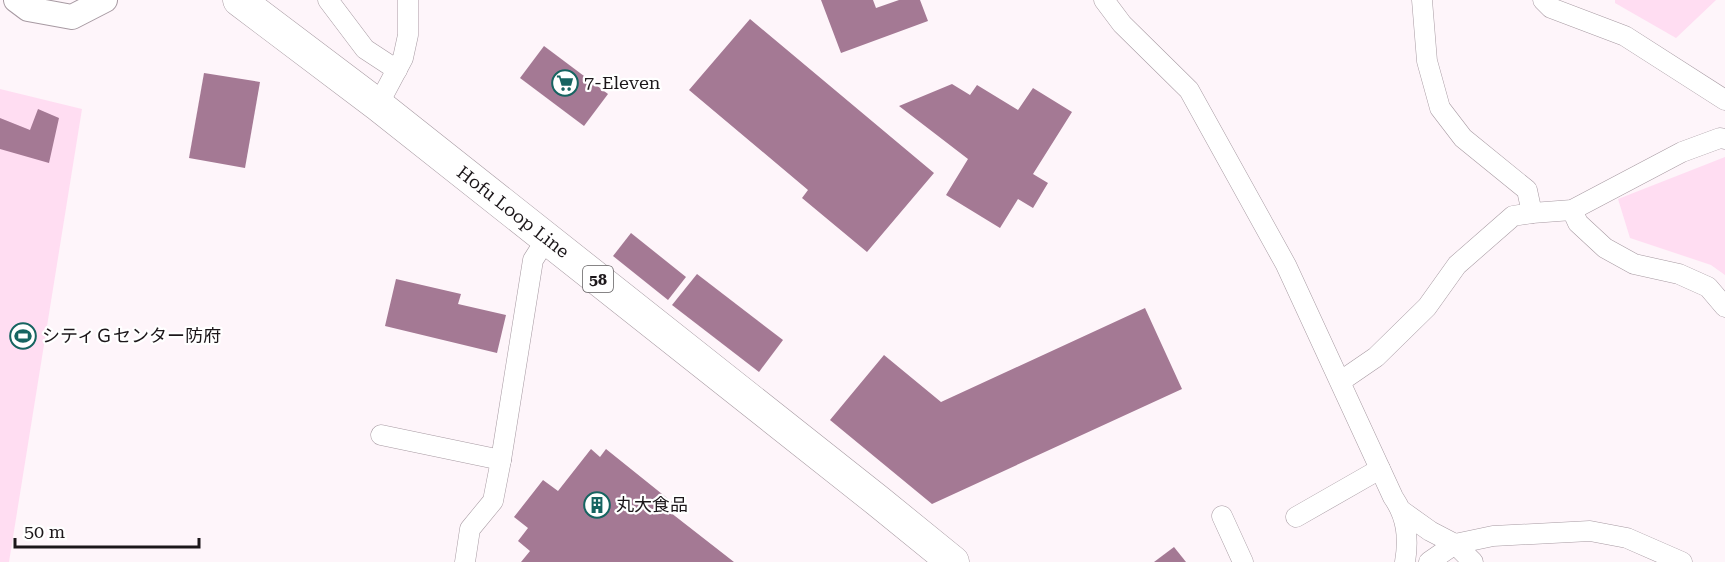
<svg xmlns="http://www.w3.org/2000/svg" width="1725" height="562" viewBox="0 0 1725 562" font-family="'Roboto Serif','Noto Sans JP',serif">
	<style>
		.green { fill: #ffddf2 }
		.building { fill: #a47994 }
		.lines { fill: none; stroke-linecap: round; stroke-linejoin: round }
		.minor-casing { stroke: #a79aa2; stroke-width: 21 }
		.tertiary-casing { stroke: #a79aa2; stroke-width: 26 }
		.primary-casing { stroke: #a79aa2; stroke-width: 33 }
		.minor { stroke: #fff; stroke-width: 20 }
		.tertiary { stroke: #fff; stroke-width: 24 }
		.primary { stroke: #fff; stroke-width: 32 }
		.labels { text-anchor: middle; stroke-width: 4.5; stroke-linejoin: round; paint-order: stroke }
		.shield { fill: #fff; stroke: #605d5f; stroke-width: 1.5 }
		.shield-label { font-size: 16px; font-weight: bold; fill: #1c171a }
		.poi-label { font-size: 18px; fill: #1c171a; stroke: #fff; text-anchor: start }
		.street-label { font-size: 18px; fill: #1c171a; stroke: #fff }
	</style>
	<rect width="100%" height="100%" fill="#fef5fa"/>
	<g class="green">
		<polygon points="1615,0 1716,0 1676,38 1615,3"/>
		<polygon points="0,89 82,109 9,562 0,562"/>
		<polygon points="1725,157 1725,275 1711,265 1630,238 1618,199"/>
	</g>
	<g class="building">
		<polygon points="821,0 873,0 876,8 899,0 920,0 928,21 841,53"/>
		<polygon points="750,19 934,173 867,252 802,198 808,190 689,90"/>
		<polygon points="544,46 608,94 584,126 520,78"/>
		<polygon points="204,73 260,82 245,168 189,158"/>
		<polygon points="952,84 970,95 977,85 1018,110 1033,88 1072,112 1033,174 1048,183 1033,208 1018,199 1000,228 946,195 968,159 899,106"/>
		<polygon points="38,109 59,118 49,163 0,149 0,118 30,130"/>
		<polygon points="631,233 686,277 668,300 613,256"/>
		<polygon points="697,274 783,340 759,372 672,305"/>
		<polygon points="396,279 461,294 458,304 506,315 497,353 385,326"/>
		<polygon points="1145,308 1182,389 932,504 830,420 884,355 941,402"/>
		<polygon points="591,449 600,457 606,449 672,502 666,509 734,562 521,562 530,551 518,541 528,528 514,517 543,480 558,491"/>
		<polygon points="1174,547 1186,562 1154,562"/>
	</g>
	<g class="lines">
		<g class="minor-casing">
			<g id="minor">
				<polyline points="328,0 365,49 397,70"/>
				<path d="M1104,0L1122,24L1189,90L1286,265L1393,497C1407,517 1409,538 1405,562"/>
				<polyline points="1422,0 1427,61 1440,108 1463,138 1527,190 1532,213"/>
				<polyline points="1543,0 1551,8 1625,36 1725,100"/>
				<polyline points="378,105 403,58 408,35 408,0"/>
				<polyline points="1572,210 1578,223 1605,248 1634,264 1679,274 1708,287 1725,307"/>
				<polyline points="1341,381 1376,357 1427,307 1457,265 1513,216 1532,213 1572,210 1682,152 1720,138 1725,139"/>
				<polyline points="381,435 501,460"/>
				<polyline points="1402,511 1430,531 1455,544 1473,562"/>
				<polyline points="1222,516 1243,562"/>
				<polyline points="1296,517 1380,469"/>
				<polyline points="465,562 470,529 493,501 501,460 533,260 547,238"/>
				<polyline points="1429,562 1455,544 1493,536 1590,531 1627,538 1682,562"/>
			</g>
		</g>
		<g class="tertiary-casing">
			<polyline id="tertiary" points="16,0 28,9 72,17 105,0"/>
		</g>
		<g class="primary-casing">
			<polyline id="primary" points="239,0 378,105 878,501 953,562"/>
		</g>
		<use href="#minor" class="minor"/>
		<use href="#tertiary" class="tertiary"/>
		<use href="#primary" class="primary"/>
	</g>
	<defs>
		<g id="supermarket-ring" transform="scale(1.35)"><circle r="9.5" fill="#fff" stroke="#166461" stroke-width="1.5"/><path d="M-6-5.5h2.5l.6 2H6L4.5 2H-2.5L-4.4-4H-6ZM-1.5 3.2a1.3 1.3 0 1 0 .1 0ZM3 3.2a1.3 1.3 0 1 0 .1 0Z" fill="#166461"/></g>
		<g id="stadium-ring" transform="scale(1.35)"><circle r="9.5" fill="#fff" stroke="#166461" stroke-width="1.5"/><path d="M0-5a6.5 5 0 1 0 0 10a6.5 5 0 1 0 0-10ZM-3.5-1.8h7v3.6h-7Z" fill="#166461"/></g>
		<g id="building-ring" transform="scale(1.35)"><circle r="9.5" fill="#fff" stroke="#166461" stroke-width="1.5"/><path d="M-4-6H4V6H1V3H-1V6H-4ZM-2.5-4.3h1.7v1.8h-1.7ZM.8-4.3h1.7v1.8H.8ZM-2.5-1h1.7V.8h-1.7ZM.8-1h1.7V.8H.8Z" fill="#166461"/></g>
	</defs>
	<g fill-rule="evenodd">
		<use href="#supermarket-ring" x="565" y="83"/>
		<use href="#stadium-ring" x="23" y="336"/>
		<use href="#building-ring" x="597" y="505"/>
	</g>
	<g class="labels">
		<rect class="shield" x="583" y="266" width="30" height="26" rx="4.5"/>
		<g class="shield-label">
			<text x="598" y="285">58</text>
		</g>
		<g class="poi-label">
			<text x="584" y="89">7-Eleven</text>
			<text x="42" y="342">シティＧセンター防府</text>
			<text x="616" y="511">丸大食品</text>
		</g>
		<g class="street-label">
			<text transform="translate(513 212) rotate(38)" y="6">Hofu Loop Line</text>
		</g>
	</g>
	<path d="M15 538v9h184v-9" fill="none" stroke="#1c171a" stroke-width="3"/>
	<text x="24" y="538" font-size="18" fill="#1c171a" stroke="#ffffff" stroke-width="4.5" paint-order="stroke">50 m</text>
</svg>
